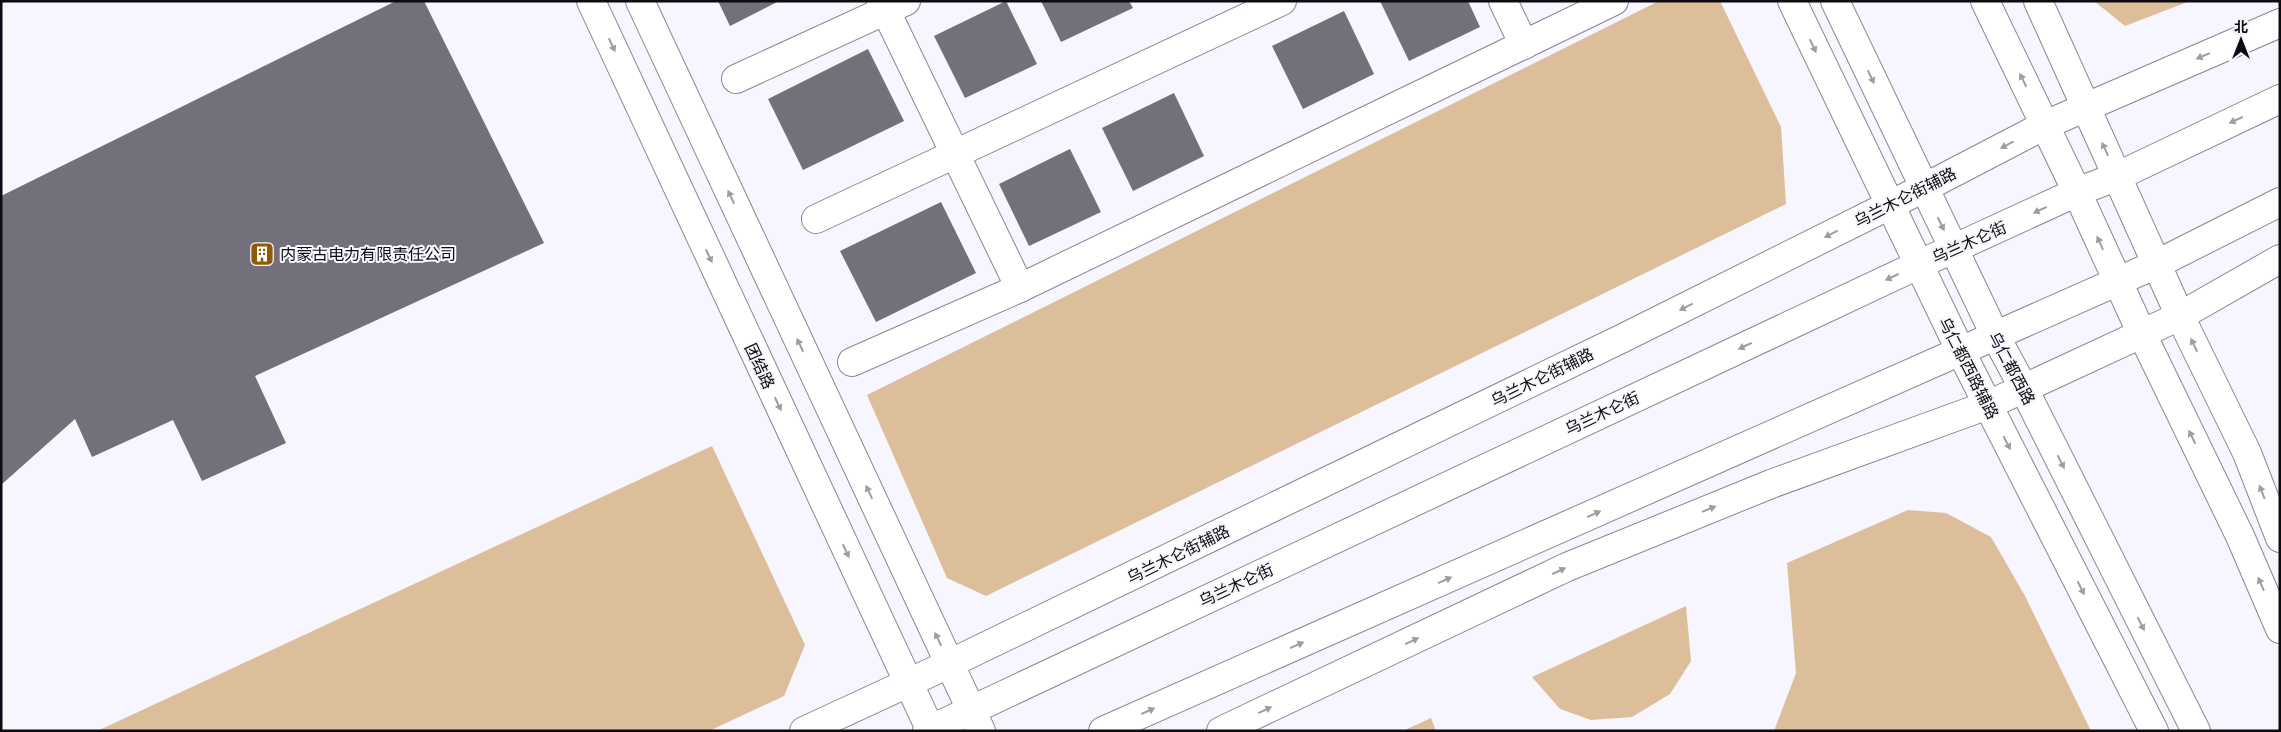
<svg xmlns="http://www.w3.org/2000/svg" width="2281" height="732" viewBox="0 0 2281 732" font-family="'PT Serif','Noto Sans SC',serif">
	<style>
		.green { fill: #dcbe9b }
		.building { fill: #736f7b }
		.lines { fill: none; stroke-linecap: round; stroke-linejoin: round }
		.minor-casing { stroke: #8a8692; stroke-width: 30 }
		.major-casing { stroke: #8a8692; stroke-width: 30 }
		.minor { stroke: #fff; stroke-width: 28 }
		.major { stroke: #fff; stroke-width: 28 }
		.oneway { fill: #9e9d9f }
		.labels { text-anchor: middle; stroke-width: 4; stroke-linejoin: round; paint-order: stroke }
		.street-label { font-size: 16px; fill: #0c0b0f; stroke: #f7f5fd }
		.poi-label { font-size: 16px; fill: #0c0b0f; stroke: #f7f5fd; text-anchor: start }
	</style>
	<rect width="100%" height="100%" fill="#f7f5fd"/>
	<g class="green">
		<polygon points="1659,1 1720,1 1781,127 1786,204 986,596 947,578 867,395"/>
		<polygon points="2094,1 2190,1 2125,26"/>
		<polygon points="712,446 805,645 784,696 709,731 97,731"/>
		<polygon points="1908,510 1946,513 1991,537 2025,596 2091,731 1774,731 1796,673 1787,563"/>
		<polygon points="1686,606 1691,661 1670,694 1632,717 1591,720 1560,709 1532,677"/>
		<polygon points="1431,718 1436,731 1403,731"/>
	</g>
	<g class="building">
		<polygon points="396,1 424,1 544,243 255,376 286,443 202,481 173,420 92,457 75,419 1,485 1,196"/>
		<polygon points="718,1 779,1 730,26"/>
		<polygon points="1006,1 1037,64 965,98 934,36"/>
		<polygon points="1041,1 1129,1 1133,8 1061,42"/>
		<polygon points="1380,1 1468,1 1480,27 1409,61"/>
		<polygon points="1344,11 1374,74 1303,109 1272,46"/>
		<polygon points="868,49 904,121 803,170 768,99"/>
		<polygon points="1174,93 1204,156 1133,191 1102,128"/>
		<polygon points="1070,149 1101,212 1029,246 999,184"/>
		<polygon points="941,202 976,273 876,322 840,251"/>
	</g>
	<g class="lines">
		<g class="minor-casing">
			<g id="minor">
				<polyline points="591,1 931,731"/>
				<polyline points="640,1 981,731"/>
				<polyline points="881,1 1020,288"/>
				<polyline points="1503,1 1524,45"/>
				<polyline points="1792,1 1961,352 2154,731"/>
				<polyline points="2038,1 2180,316 2247,453 2280,538"/>
				<polyline points="736,79 906,1"/>
				<polyline points="816,219 1282,1"/>
				<polyline points="852,362 1020,288 1614,1"/>
				<polyline points="804,731 949,664 1621,339 1924,188 2045,125 2280,23"/>
				<polyline points="1221,731 1567,567 1771,484 1988,405 2180,316 2280,259"/>
			</g>
		</g>
		<g class="major-casing">
			<g id="major">
				<polyline points="1835,1 1995,335 2024,389 2196,731"/>
				<polyline points="1985,1 2077,192 2141,332 2240,536 2280,629"/>
				<polyline points="927,731 1918,265 2077,192 2118,176 2280,99"/>
				<polyline points="1103,731 2157,264 2280,202"/>
			</g>
		</g>
		<use href="#minor" class="minor"/>
		<use href="#major" class="major"/>
	</g>
	<defs><path id="oneway-solid" d="M-6-.8H1V-3.2L6.5 0L1 3.2V.8H-6Z" transform="scale(1.25)"/></defs>
	<g class="oneway">
		<use href="#oneway-solid" transform="translate(612 45) rotate(65)"/>
		<use href="#oneway-solid" transform="translate(1813 46) rotate(65)"/>
		<use href="#oneway-solid" transform="translate(2203 56) rotate(157)"/>
		<use href="#oneway-solid" transform="translate(1871 77) rotate(65)"/>
		<use href="#oneway-solid" transform="translate(2023 80) rotate(-116)"/>
		<use href="#oneway-solid" transform="translate(2236 120) rotate(155)"/>
		<use href="#oneway-solid" transform="translate(2007 145) rotate(152)"/>
		<use href="#oneway-solid" transform="translate(2105 149) rotate(-115)"/>
		<use href="#oneway-solid" transform="translate(731 197) rotate(-115)"/>
		<use href="#oneway-solid" transform="translate(2040 210) rotate(155)"/>
		<use href="#oneway-solid" transform="translate(1941 224) rotate(64)"/>
		<use href="#oneway-solid" transform="translate(1831 234) rotate(153)"/>
		<use href="#oneway-solid" transform="translate(2100 243) rotate(-114)"/>
		<use href="#oneway-solid" transform="translate(709 256) rotate(65)"/>
		<use href="#oneway-solid" transform="translate(1892 277) rotate(155)"/>
		<use href="#oneway-solid" transform="translate(1686 307) rotate(153)"/>
		<use href="#oneway-solid" transform="translate(800 345) rotate(-115)"/>
		<use href="#oneway-solid" transform="translate(2194 345) rotate(-116)"/>
		<use href="#oneway-solid" transform="translate(1745 346) rotate(155)"/>
		<use href="#oneway-solid" transform="translate(778 404) rotate(65)"/>
		<use href="#oneway-solid" transform="translate(2192 437) rotate(-116)"/>
		<use href="#oneway-solid" transform="translate(2007 443) rotate(63)"/>
		<use href="#oneway-solid" transform="translate(2061 462) rotate(63)"/>
		<use href="#oneway-solid" transform="translate(869 492) rotate(-115)"/>
		<use href="#oneway-solid" transform="translate(2262 492) rotate(-111)"/>
		<use href="#oneway-solid" transform="translate(1709 509) rotate(-22)"/>
		<use href="#oneway-solid" transform="translate(1594 514) rotate(-24)"/>
		<use href="#oneway-solid" transform="translate(846 551) rotate(65)"/>
		<use href="#oneway-solid" transform="translate(1559 571) rotate(-25)"/>
		<use href="#oneway-solid" transform="translate(1445 580) rotate(-24)"/>
		<use href="#oneway-solid" transform="translate(2261 584) rotate(-113)"/>
		<use href="#oneway-solid" transform="translate(2081 588) rotate(63)"/>
		<use href="#oneway-solid" transform="translate(2141 624) rotate(63)"/>
		<use href="#oneway-solid" transform="translate(938 639) rotate(-115)"/>
		<use href="#oneway-solid" transform="translate(1412 641) rotate(-25)"/>
		<use href="#oneway-solid" transform="translate(1297 645) rotate(-24)"/>
		<use href="#oneway-solid" transform="translate(1265 710) rotate(-25)"/>
		<use href="#oneway-solid" transform="translate(1148 711) rotate(-24)"/>
	</g>
	<defs>
		<g id="building-square" transform="scale(1.25)"><rect x="-9" y="-9" width="18" height="18" rx="4" fill="#8d5a07" stroke="#f7f5fd"/><path d="M-4-6H4V6H1V3H-1V6H-4ZM-2.5-4.3h1.7v1.8h-1.7ZM.8-4.3h1.7v1.8H.8ZM-2.5-1h1.7V.8h-1.7ZM.8-1h1.7V.8H.8Z" fill="#fff"/></g>
	</defs>
	<g fill-rule="evenodd">
		<use href="#building-square" x="262" y="254"/>
	</g>
	<g class="labels">
		<g class="street-label">
			<text transform="translate(1905 197) rotate(-27)" y="6">乌兰木仑街辅路</text>
			<text transform="translate(1969 242) rotate(-24)" y="6">乌兰木仑街</text>
			<text transform="translate(760 366) rotate(65)" y="6">团结路</text>
			<text transform="translate(1969 368) rotate(63)" y="6">乌仁都西路辅路</text>
			<text transform="translate(2012 368) rotate(62)" y="6">乌仁都西路</text>
			<text transform="translate(1542 377) rotate(-26)" y="6">乌兰木仑街辅路</text>
			<text transform="translate(1602 413) rotate(-25)" y="6">乌兰木仑街</text>
			<text transform="translate(1178 554) rotate(-26)" y="6">乌兰木仑街辅路</text>
			<text transform="translate(1236 585) rotate(-25)" y="6">乌兰木仑街</text>
		</g>
		<g class="poi-label">
			<text x="280" y="260">内蒙古电力有限责任公司</text>
		</g>
	</g>
	<rect width="2281" height="732" fill="none" stroke="#0c0b0f" stroke-width="5"/>
	<g transform="translate(2241 40)" stroke="#f7f5fd" stroke-width="4" paint-order="stroke">
	<path d="M0-4L9 19L0 12L-9 19Z" fill="#0c0b0f"/>
	<text y="-8" font-size="14" font-weight="bold" text-anchor="middle" fill="#0c0b0f">北</text>
	</g>
</svg>
